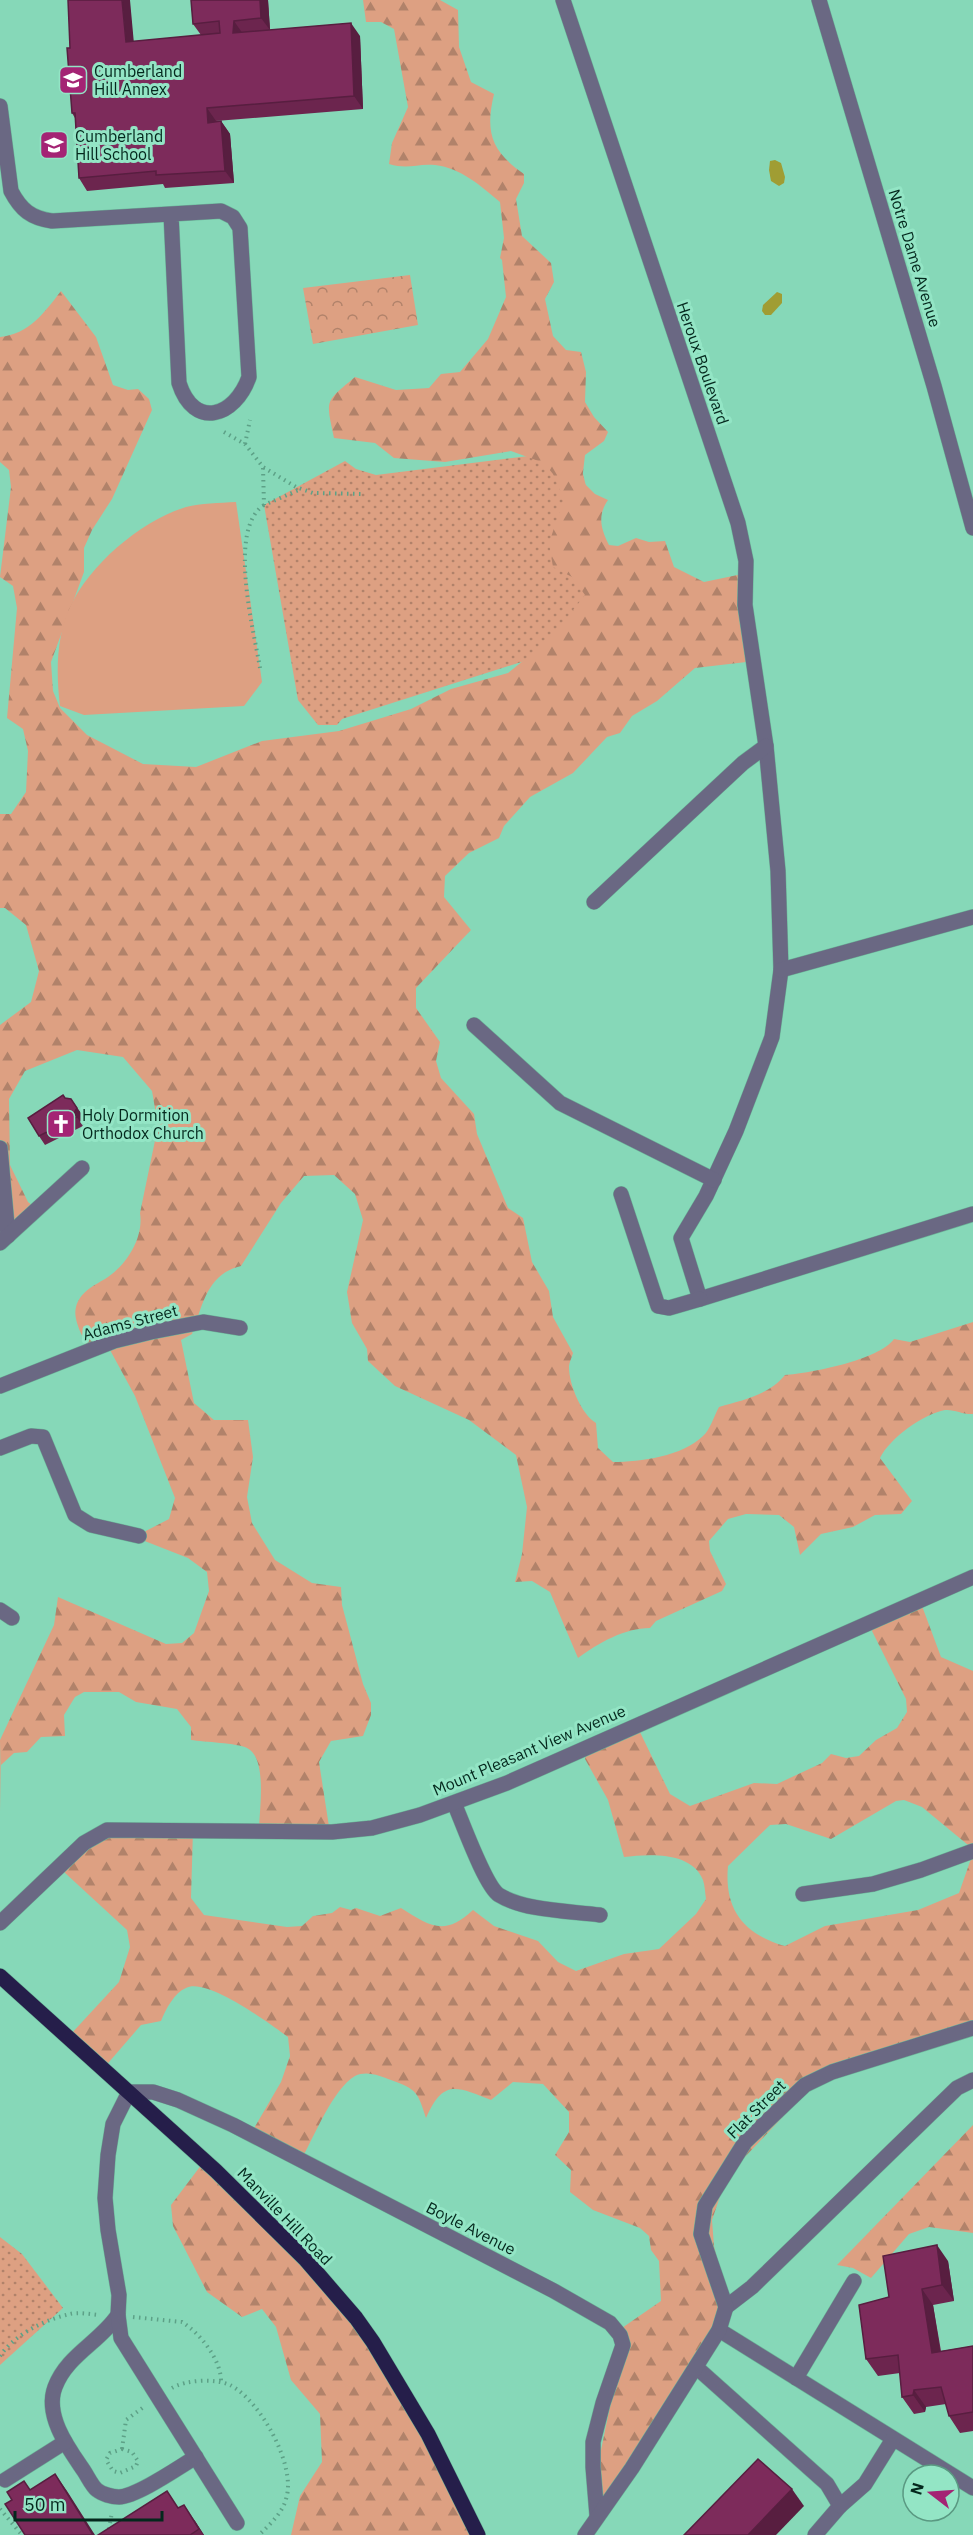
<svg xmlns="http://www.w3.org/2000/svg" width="973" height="2535" viewBox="0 0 973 2535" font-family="'IBM Plex Sans',sans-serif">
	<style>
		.grass { fill: url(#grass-dots) }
		.forest { fill: url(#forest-firs); fill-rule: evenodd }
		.park { fill: url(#park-crowns) }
		.garden { fill: #dda082 }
		.water { fill: #a09d33 }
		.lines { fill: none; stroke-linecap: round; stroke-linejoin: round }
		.minor-casing { stroke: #6cb599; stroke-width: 16 }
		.major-casing { stroke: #6cb599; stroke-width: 16 }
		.path { stroke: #5da187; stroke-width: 4; stroke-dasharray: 1.5 4.5; stroke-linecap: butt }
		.minor { stroke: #6a6883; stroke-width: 15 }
		.major { stroke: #251e4a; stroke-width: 15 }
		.wall { fill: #6c254e }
		.shaded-wall { fill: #581e40 }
		.building { fill: #7d2b5b; stroke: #581e40; stroke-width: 1.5 }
		.labels { text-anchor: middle; stroke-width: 6; stroke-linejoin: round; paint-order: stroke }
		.poi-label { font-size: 16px; fill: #04281d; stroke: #93e5c5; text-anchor: start }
		.street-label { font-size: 16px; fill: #04281d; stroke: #93e5c5 }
	</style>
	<defs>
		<pattern id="grass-dots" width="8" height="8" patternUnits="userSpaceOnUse" patternTransform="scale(1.5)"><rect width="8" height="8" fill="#dda082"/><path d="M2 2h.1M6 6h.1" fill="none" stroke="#b1826a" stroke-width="1.8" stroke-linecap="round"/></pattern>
		<pattern id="forest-firs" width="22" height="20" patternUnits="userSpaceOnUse" patternTransform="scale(1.5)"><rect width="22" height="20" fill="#dda082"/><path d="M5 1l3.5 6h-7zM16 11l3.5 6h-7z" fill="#b1826a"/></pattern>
		<pattern id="park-crowns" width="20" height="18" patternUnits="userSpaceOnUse" patternTransform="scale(1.5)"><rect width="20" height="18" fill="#dda082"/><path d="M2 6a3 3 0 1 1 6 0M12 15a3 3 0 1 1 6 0" fill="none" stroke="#b1826a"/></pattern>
	</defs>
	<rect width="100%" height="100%" fill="#86d8b8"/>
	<g class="grass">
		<polygon points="561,452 579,458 622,630 342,719 337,725 318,725 298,700 264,505 345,461 356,469 376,475"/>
		<polygon points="0,2237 22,2254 63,2308 0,2365"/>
	</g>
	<g class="forest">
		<path d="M363,0H440L458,10L459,47L471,82L494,94C485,132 491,151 524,174V183L516,199L522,236L551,263L554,282L545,299L553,336L566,350L581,352L586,372L585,402L594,417L608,432L604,441L585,455L582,481L595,494L608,500C597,516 601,529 609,545L618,546L636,538L649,542L665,541L674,567L704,582L747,573L750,582L758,656L755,661L695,668L657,701L632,716L620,733L607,737L573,773L530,797L504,826L499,838L469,853L445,876L444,897L471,930L416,988V1008L440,1042L436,1061L441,1078L474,1114L477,1134L508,1208L523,1218L532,1262L549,1291L553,1317L573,1353C572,1357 569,1363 569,1367C569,1384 581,1414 596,1423L598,1448L613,1462C640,1462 683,1456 703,1436C710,1430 714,1416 719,1407C743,1400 769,1395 785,1375C811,1373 879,1360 894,1339L910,1342L973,1322V1414C964,1415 954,1409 945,1410C923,1414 890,1438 880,1458L912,1501L901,1514L875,1515L853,1527L821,1534L800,1555L794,1527L779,1515L746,1514L728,1519L709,1541L710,1551L726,1584L722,1591L656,1621L650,1628C625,1628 598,1643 578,1658L550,1592L532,1581L515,1582L522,1554L527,1507L516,1455L469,1420L395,1386L368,1361L367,1349L352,1323L347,1292L363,1220L355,1194L334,1175L304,1176L281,1203L241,1266C207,1274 203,1304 192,1334L181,1340L194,1403L214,1420H248L253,1457L247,1497L252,1523L275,1560L312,1583L341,1587L342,1605L363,1684L371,1703V1715L363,1736L331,1741L319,1762L330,1833L259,1831C259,1811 268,1758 247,1748C237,1743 204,1742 191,1740V1727L177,1709L136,1702L119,1692H84L75,1697L64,1715L65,1736L41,1737L27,1752L14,1753L1,1765V1811L0,1740L54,1625L58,1597L166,1644L182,1643L194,1633L209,1591L207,1572L188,1558L137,1538L136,1536L169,1519L175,1498L135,1396L110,1350L91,1355C86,1342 72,1321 76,1307C80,1292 93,1286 105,1279C126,1266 144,1238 140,1213L158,1126L152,1091L123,1057L77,1050L25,1071L9,1099L10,1165L28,1202L38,1210L0,1249V1025L31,1002L39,971L26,925L5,908H0V814H11L26,792L28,751L23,729L7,718L17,608L13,586L0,577L11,487L9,470L0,462V337C29,334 44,313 61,291L96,337L113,385L128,390L138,389L149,399L152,410L112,499L92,530L84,548V572L51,662L53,691L60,708L87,735L143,764L196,767L262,741L339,731L411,709L451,689L508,673L550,639L585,595L572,577L553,567L549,543L564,499L553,474L544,463L511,451L445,462L394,458L375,443L334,438C326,399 324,403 355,377L396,390L429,388L441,374L460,372L488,339L506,297L502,260L500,258L504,238L500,202C481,186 461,168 435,165C417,163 409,170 389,164L392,143L408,107L394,29L381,22H366Z"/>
		<path d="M922,1606L941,1657L973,1671V2028L811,2087L727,2176L712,2220L714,2246L724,2285L725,2318L602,2506L598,2465L621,2352L619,2330L661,2301L659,2261L651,2250L649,2236L640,2228L593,2210L570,2192L571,2170L555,2155L569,2132V2112L543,2084L513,2082L491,2100C456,2086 443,2079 426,2118C418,2093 417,2089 391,2080C380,2076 367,2070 355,2076C333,2089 315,2135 302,2158L250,2135L281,2082L290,2056L288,2037C270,2024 207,1977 186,1988C174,1993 166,2009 161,2021L141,2025L103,2069L70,2035L119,1982L130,1947L127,1930L64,1872L72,1855L113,1831L193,1830L191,1898L204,1915L287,1927L302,1926L313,1916L332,1913L340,1907L351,1910L356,1908L380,1916L401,1908C430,1926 444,1937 473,1910L494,1926L538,1941L558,1962L576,1971L624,1954L659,1949L696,1914L706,1899C705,1893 705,1886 703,1880C692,1851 648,1854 624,1857L608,1800L585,1759L587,1753L638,1728L670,1794L690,1806L754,1783L777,1784L822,1763L831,1754L846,1758L859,1756L876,1740L897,1728L907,1712L906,1699L872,1631L873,1628ZM904,1800L922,1807L968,1845L973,1853L959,1893L918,1910L825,1926L785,1946C743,1934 724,1909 728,1866L770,1825L786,1824L831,1839L896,1801Z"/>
		<polygon points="973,2125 973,2233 929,2227 909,2234 871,2278 853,2268 837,2265"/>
		<polygon points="202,2164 282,2242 390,2367 478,2535 291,2535 300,2496 322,2462 320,2414 291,2380 276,2327 262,2309 242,2317 207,2292 173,2226 171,2205"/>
	</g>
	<polygon class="park" points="410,275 418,325 313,344 303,288"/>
	<path class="garden" d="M236,502L262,682L244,706L84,715L60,706C56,673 56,638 70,607C90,564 141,521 186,507C201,503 219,503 236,502Z"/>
	<g class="water">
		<polygon points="775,160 781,163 785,177 784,183 779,186 771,181 769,170 770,161"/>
		<polygon points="777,292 782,294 782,303 771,315 765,315 762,311 763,305"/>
	</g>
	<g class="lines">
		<g class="minor-casing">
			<g id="minor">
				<polyline points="563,0 738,523 746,561 745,605 766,746 778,871 781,970 772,1037 736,1131 706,1196 681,1238 700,1299 973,1214"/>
				<polyline points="819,0 934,386 973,528"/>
				<path d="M0,106L11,191C21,210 31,218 52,221L221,211L233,217L240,228L249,377C235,417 194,430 179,383L171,214"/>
				<polyline points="594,902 743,763 766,746"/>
				<polyline points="781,970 973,917"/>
				<polyline points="474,1025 560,1103 714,1180"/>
				<polyline points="0,1148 8,1236"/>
				<polyline points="621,1194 658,1306 669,1308 700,1299"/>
				<polyline points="0,1243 82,1168"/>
				<polyline points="0,1386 114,1341 151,1332 203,1322 240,1328"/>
				<polyline points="0,1448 31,1436 43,1437 75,1515 91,1525 139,1536"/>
				<polyline points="0,1610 12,1618"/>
				<path d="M454,1803C462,1821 485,1886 499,1895C525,1911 570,1911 600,1915"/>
				<polyline points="803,1894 873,1884 921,1870 973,1851"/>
				<polyline points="0,1923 84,1843 107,1830 332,1832 372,1828 420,1815 507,1783 973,1577"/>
				<polyline points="726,2307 752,2287 957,2088 973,2080"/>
				<path d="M118,2315C100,2342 67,2355 55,2387C44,2416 69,2449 84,2471C88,2477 92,2486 97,2490C102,2494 112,2497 119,2497C138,2496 179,2467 196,2457"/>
				<polyline points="719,2330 973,2488"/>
				<polyline points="696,2367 827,2484 840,2506 815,2535"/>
				<polyline points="796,2378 854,2281"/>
				<polyline points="5,2480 65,2442"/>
				<polyline points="840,2506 865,2484 893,2439"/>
				<polyline points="237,2523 121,2338 118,2315 119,2295 108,2230 105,2198 108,2155 113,2124 129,2092 153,2092 178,2100 233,2125 554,2291 610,2323 620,2335 623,2345 603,2403 593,2442 593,2467 597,2516"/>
				<polyline points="585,2535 632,2468 719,2330 726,2307 701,2234 705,2206 745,2142 805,2085 832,2072 973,2028"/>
			</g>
		</g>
		<g class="major-casing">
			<polyline id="major" points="0,1976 216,2171 306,2260 356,2318 373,2342 428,2434 478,2535"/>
		</g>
		<g class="path">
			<polyline points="224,432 245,444 263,467 296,487 313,493 361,494"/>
			<polyline points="245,444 250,420"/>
			<polyline points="263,468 264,505 301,489"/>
			<path d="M260,668C254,631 227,529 264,505"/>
			<path d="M133,2317L182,2322C201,2334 222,2361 221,2383"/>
			<path d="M0,2356C15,2334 44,2320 70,2314C78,2312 89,2314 99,2315"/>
			<path d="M172,2388C185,2380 215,2378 230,2385C260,2400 297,2466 286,2499C282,2514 269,2525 259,2535"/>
			<polyline points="122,2449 126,2420 145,2406"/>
			<polygon points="122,2449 132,2452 138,2461 136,2466 120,2473 113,2471 106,2460 110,2453"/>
			<polyline points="0,2509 22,2535"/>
			<polyline points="108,2535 112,2512"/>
		</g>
		<use href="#minor" class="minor"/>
		<use href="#major" class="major"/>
	</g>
	<g class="wall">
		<polygon points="191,0 268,0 270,30 360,36 363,109 216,121 221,121 230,134 234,183 165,188 163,184 87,191 79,178 75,118 72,113 70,48 201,35 193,24"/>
		<polygon points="65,1098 71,1099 77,1108 83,1116 80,1122 83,1126 45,1145 39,1136"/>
		<polygon points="948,2261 954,2301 933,2305 941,2351 973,2346 973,2431 960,2433 949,2416 946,2404 926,2407 925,2412 914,2414 902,2397 900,2373 878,2376 866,2359 889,2297"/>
		<polygon points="179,2508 195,2521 204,2535 98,2535"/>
	</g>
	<g class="shaded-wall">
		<polygon points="122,0 130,0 135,55 126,42"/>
		<polygon points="260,0 268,0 270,30 261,18"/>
		<polygon points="234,21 243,34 233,33"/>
		<polygon points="351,23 360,36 363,109 354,96"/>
		<polygon points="207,108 216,121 217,136 208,123"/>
		<polygon points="221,121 230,134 234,183 225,171"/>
		<polygon points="71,1099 83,1116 80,1122 83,1126 74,1113"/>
		<polygon points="937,2245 948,2261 954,2301 942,2285"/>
		<polygon points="922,2289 933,2305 943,2369 932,2353"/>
		<polygon points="914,2390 926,2407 925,2412 913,2395"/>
		<polygon points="55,2474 67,2491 95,2535 93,2535"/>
		<polygon points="792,2489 804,2506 776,2535 748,2535"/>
		<polygon points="184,2505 195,2521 204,2535 203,2535"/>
	</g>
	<g class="building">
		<polygon points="68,0 122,0 126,42 220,33 219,21 193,24 191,0 260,0 261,18 234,21 233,33 351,23 354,96 207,108 208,123 221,121 225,171 156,175 156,171 79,178 75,113 72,113 67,48 70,48"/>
		<polygon points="63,1095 65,1098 71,1099 77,1108 74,1113 77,1117 39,1136 28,1118"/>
		<polygon points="937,2245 942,2285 922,2289 932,2353 973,2346 973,2412 949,2416 941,2387 914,2390 913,2395 902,2397 898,2355 866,2359 859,2305 889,2297 883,2256"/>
		<polygon points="758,2459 792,2489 748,2535 684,2535"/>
		<polygon points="55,2474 93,2535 25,2535 5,2504 12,2500 7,2492 24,2481 30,2490"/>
		<polygon points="167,2491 178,2508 184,2505 199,2529 190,2535 98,2535"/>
	</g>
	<defs>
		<g id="school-square" transform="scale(1.5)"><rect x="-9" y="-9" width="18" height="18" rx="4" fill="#a42474" stroke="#93e5c5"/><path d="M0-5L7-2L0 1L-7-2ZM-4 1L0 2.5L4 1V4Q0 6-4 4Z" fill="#fff"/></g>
		<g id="church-square" transform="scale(1.5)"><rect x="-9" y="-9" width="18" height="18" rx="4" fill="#a42474" stroke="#93e5c5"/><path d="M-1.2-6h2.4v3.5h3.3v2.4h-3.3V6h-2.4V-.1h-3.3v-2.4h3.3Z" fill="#fff"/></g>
	</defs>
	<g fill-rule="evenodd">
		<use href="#school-square" x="73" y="80"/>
		<use href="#school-square" x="54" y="145"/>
		<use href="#church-square" x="61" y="1124"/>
	</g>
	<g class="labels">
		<g class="poi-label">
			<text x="94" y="77">Cumberland<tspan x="94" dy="18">Hill Annex</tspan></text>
			<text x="75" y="142">Cumberland<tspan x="75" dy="18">Hill School</tspan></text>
			<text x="82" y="1121">Holy Dormition<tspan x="82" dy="18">Orthodox Church</tspan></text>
		</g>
		<g class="street-label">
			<text transform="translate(915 258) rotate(73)" y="6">Notre Dame Avenue</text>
			<text transform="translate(703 363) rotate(71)" y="6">Heroux Boulevard</text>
			<text transform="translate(130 1322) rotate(-15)" y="6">Adams Street</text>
			<text transform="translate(529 1750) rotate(-23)" y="6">Mount Pleasant View Avenue</text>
			<text transform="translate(756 2109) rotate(-45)" y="6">Flat Street</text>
			<text transform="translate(285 2216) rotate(46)" y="6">Manville Hill Road</text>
			<text transform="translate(471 2228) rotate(27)" y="6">Boyle Avenue</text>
		</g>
	</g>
	<g transform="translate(931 2493) rotate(287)"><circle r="28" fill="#93e5c5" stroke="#5a9982" stroke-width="1.5"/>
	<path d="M0-4.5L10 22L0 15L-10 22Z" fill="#a42474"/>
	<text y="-9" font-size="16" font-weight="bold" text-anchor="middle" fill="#04281d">N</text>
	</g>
	<path d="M15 2511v9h147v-9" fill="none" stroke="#04281d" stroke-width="3"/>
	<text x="24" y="2511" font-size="18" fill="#04281d" stroke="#93e5c5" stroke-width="4.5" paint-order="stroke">50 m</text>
</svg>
